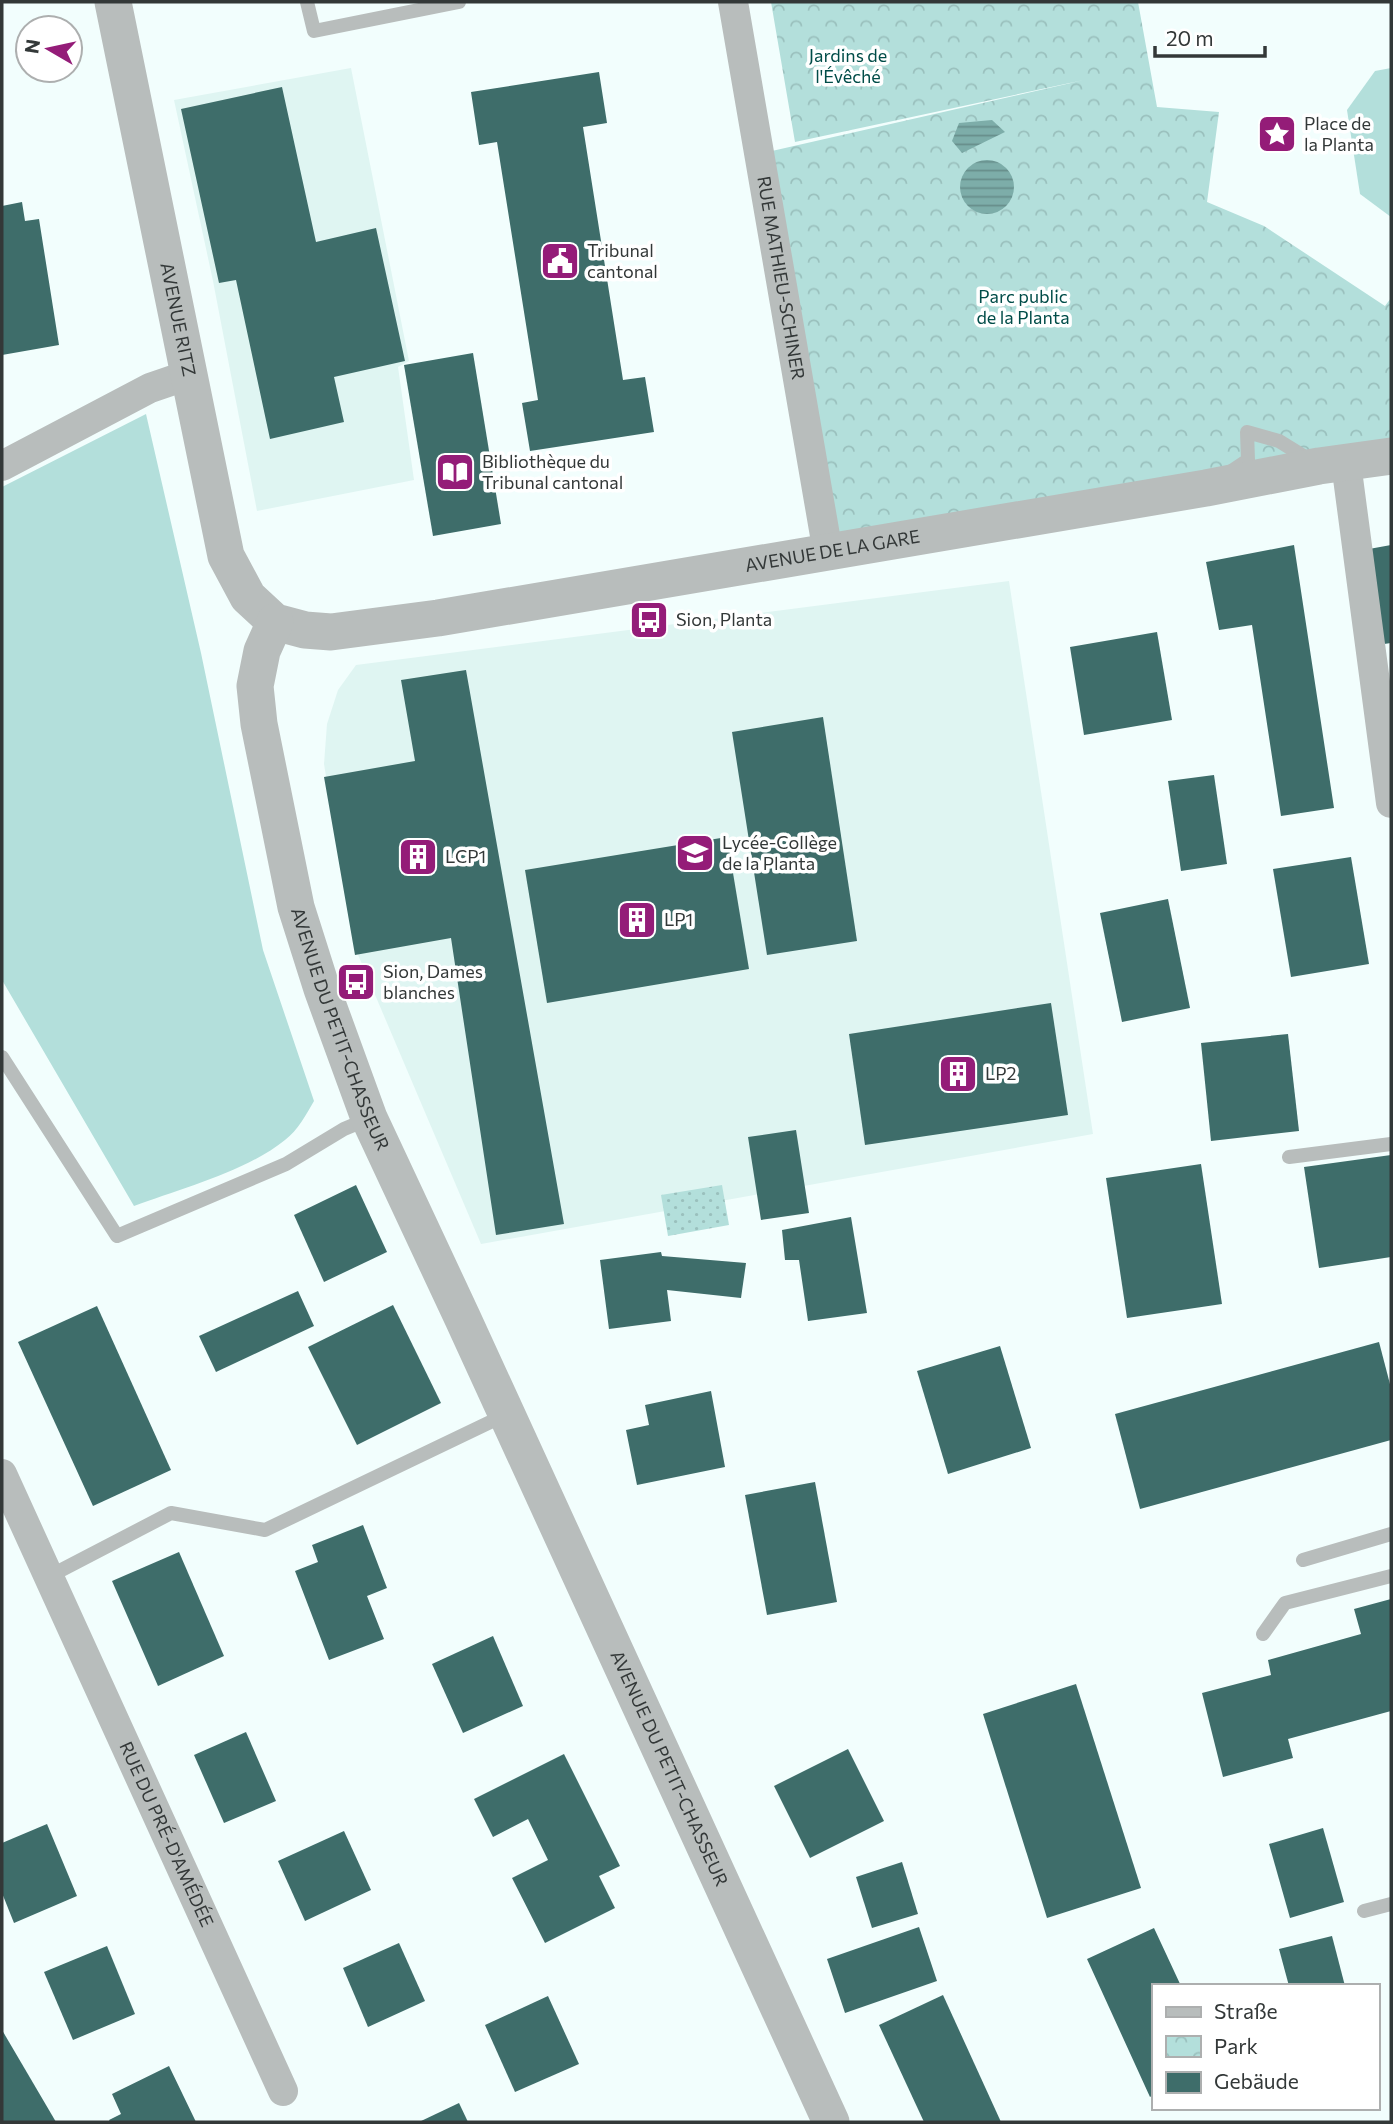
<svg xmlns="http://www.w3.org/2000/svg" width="1393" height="2124" viewBox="0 0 1393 2124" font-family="Commissioner,sans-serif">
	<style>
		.built { fill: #dff5f2 }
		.grass { fill: #b3dfdb }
		.park { fill: url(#park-crowns) }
		.garden { fill: url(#garden-dots) }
		.water { fill: url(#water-rules) }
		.building { fill: #3e6d6a }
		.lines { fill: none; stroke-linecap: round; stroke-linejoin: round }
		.service { stroke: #b8bdbc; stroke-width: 14 }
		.minor { stroke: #b8bdbc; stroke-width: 30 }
		.tertiary { stroke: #b8bdbc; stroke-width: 37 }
		.labels { text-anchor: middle; stroke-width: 7; stroke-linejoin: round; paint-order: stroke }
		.park-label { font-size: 18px; fill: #004c48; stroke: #fff }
		.poi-label { font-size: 18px; fill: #333838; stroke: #fff; text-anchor: start }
		.street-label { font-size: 18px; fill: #333838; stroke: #fff }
	</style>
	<defs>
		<pattern id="park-crowns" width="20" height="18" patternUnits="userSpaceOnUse" patternTransform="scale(1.75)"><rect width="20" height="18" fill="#b3dfdb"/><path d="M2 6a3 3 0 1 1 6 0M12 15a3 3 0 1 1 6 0" fill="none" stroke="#9ac0bd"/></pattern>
		<pattern id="garden-dots" width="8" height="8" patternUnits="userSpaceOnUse" patternTransform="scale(1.75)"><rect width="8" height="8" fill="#b3dfdb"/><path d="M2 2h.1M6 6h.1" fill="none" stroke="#9ac0bd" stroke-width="1.8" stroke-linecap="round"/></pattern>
		<pattern id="water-rules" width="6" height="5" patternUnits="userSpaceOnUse" patternTransform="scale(1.75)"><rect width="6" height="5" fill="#7dada9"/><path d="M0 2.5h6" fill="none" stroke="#678e8b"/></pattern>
	</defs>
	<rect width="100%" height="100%" fill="#f2fefd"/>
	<g class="built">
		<polygon points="351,68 409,361 398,367 414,480 257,511 213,281 174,100"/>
		<polygon points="1009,581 1093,1134 481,1244 353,943 324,764 327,724 338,690 356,665"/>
	</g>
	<g class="grass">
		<polygon points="1391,68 1391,217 1360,194 1347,110 1375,71"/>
		<path d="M146,414L201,653L263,950L314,1101C306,1115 298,1130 285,1140C247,1171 180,1189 134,1206L2,980V487Z"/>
	</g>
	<polygon class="park" points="771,2 1138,2 1157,107 1219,112 1207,202 1264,226 1385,306 1391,298 1391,456 828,553 759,154 1084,80 795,142"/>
	<polygon class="garden" points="722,1185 729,1225 668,1236 661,1195"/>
	<g class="water">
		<polygon points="992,120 1005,132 962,153 952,141 959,123"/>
		<circle cx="987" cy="187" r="27"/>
	</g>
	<g class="building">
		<polygon points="599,72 607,123 583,127 623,380 645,377 654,432 530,451 522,403 538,400 497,142 479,145 471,92"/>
		<polygon points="282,87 316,242 376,228 405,361 334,377 344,422 270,439 236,280 219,283 181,109"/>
		<polygon points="22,202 25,221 39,219 59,345 2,355 2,206"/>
		<polygon points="473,353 501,524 433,536 404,365"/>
		<polygon points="1294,545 1334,808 1281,816 1252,625 1219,630 1206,562"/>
		<polygon points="1391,545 1391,643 1384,644 1369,549"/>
		<polygon points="1157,632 1172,720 1084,735 1070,647"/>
		<polygon points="466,670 564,1224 496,1235 451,938 355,955 324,777 415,761 401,680"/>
		<polygon points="823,717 857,941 767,955 732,732"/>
		<polygon points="1214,775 1227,864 1181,871 1168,781"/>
		<polygon points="727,837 749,969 547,1003 525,870"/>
		<polygon points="1351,857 1369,964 1291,977 1273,869"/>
		<polygon points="1168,899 1190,1008 1122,1022 1100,913"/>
		<polygon points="1051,1003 1068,1115 865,1145 849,1034"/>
		<polygon points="1288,1034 1299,1131 1211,1141 1201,1043"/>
		<polygon points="796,1130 809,1213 761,1220 748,1137"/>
		<polygon points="1391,1155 1391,1257 1319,1268 1304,1167"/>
		<polygon points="1201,1164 1222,1304 1127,1318 1106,1178"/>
		<polygon points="356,1185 387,1252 324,1282 294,1215"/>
		<polygon points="851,1217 867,1313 808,1321 799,1260 785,1260 782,1230"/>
		<polygon points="661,1252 662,1256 746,1263 741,1298 667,1290 671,1321 609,1329 600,1260"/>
		<polygon points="298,1291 314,1326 216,1372 199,1336"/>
		<polygon points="393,1305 441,1403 357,1445 308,1347"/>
		<polygon points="97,1306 171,1470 93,1506 18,1342"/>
		<polygon points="1379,1342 1391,1388 1391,1440 1140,1509 1115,1414"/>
		<polygon points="1000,1346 1031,1448 948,1474 917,1371"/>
		<polygon points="711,1391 725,1467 637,1485 626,1430 649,1425 645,1405"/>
		<polygon points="815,1482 837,1602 767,1615 745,1495"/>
		<polygon points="363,1525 387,1588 367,1596 384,1639 329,1660 295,1571 318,1562 312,1545"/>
		<polygon points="179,1552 224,1656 158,1686 112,1581"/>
		<polygon points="1391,1599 1391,1711 1288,1739 1293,1758 1223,1777 1202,1693 1271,1675 1268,1660 1361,1634 1354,1609"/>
		<polygon points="493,1636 523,1706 463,1733 432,1664"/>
		<polygon points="1076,1684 1141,1888 1047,1918 983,1714"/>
		<polygon points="246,1732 276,1801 224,1823 194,1755"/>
		<polygon points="848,1749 884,1821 810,1858 774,1786"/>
		<polygon points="564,1754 620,1866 599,1876 615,1908 545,1943 512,1878 548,1860 528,1819 493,1837 474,1799"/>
		<polygon points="47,1824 77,1896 14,1923 2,1893 2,1843"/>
		<polygon points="1323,1828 1344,1902 1290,1918 1269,1844"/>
		<polygon points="344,1831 371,1890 305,1921 278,1861"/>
		<polygon points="902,1862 918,1914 872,1928 856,1877"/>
		<polygon points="919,1927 937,1981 845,2013 827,1959"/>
		<polygon points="1154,1928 1181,1986 1153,1986 1153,2095 1150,2097 1087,1959"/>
		<polygon points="1332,1936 1345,1986 1289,1986 1279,1949"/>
		<polygon points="399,1943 425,2001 368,2027 343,1968"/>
		<polygon points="107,1946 135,2014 73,2040 44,1972"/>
		<polygon points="943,1995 1001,2122 924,2122 879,2025"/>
		<polygon points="548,1996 579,2064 515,2092 485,2025"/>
		<polygon points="2,2030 56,2122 2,2122"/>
		<polygon points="169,2066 196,2122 110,2122 109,2120 121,2114 112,2094"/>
		<polygon points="459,2103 468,2122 419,2122"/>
	</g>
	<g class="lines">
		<g class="service">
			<polyline points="307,2 314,31 459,2"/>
			<polyline points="1230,472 1248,460 1247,432 1279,441 1313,462"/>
			<polyline points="2,1057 117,1236 286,1164 344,1129 368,1119"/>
			<polyline points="1289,1157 1391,1144"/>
			<polyline points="1303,1560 1391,1534"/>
			<polyline points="48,1577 171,1513 265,1530 505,1415"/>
			<polyline points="1263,1634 1285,1603 1391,1576"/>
			<polyline points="1364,1911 1391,1904"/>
		</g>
		<g class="minor">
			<path id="s1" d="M733,2L828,553"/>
			<polyline points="1346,463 1391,803"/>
			<polyline points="2,466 150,388 188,375"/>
			<path id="s2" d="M2,1474L283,2091"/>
		</g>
		<g class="tertiary">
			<path id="s3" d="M113,2L226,556L248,597L275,622L305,630L331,632L438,618L1206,488L1319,466L1391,456"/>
			<path id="s4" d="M275,622L262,651L255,686L259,724L296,907L322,989L369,1118L463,1319L831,2122"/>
		</g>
	</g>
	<defs>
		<g id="sight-square" transform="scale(2.0125)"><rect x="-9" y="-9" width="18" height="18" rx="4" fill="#941c78" stroke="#fff"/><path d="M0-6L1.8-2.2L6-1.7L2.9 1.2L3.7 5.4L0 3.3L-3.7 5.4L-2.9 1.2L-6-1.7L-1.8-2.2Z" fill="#fff"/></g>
		<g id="civic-square" transform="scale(2.0125)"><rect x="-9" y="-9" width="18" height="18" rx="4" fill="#941c78" stroke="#fff"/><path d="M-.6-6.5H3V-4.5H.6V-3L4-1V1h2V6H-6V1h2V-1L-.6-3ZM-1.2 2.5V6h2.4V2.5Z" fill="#fff"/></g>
		<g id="library-square" transform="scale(2.0125)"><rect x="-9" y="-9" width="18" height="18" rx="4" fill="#941c78" stroke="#fff"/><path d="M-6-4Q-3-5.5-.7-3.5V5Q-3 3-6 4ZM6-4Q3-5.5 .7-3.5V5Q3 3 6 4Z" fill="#fff"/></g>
		<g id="bus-square" transform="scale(2.0125)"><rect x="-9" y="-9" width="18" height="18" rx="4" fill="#941c78" stroke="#fff"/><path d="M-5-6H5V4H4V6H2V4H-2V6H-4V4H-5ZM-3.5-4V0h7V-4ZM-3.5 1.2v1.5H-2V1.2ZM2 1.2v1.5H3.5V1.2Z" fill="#fff"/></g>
		<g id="school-square" transform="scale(2.0125)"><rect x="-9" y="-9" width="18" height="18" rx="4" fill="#941c78" stroke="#fff"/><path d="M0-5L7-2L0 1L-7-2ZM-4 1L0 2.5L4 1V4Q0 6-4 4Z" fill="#fff"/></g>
		<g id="building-square" transform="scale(2.0125)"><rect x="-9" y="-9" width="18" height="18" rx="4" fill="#941c78" stroke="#fff"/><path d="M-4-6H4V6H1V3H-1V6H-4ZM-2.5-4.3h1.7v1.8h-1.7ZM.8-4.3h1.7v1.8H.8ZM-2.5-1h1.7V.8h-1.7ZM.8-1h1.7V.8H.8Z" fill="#fff"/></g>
	</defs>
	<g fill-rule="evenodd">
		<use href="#sight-square" x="1277" y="134"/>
		<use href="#civic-square" x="560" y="261"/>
		<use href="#library-square" x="455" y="472"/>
		<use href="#bus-square" x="649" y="620"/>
		<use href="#school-square" x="695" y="853"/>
		<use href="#building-square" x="418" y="857"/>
		<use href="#building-square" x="637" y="920"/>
		<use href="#bus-square" x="356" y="982"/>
		<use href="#building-square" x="958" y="1074"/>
	</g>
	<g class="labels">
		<g class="park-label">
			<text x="848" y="62">Jardins de<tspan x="848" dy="21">l'Évêché</tspan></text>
			<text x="1023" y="303">Parc public<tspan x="1023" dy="21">de la Planta</tspan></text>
		</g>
		<g class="poi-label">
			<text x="1304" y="130">Place de<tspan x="1304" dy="21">la Planta</tspan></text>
			<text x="587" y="257">Tribunal<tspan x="587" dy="21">cantonal</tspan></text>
			<text x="482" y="468">Bibliothèque du<tspan x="482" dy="21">Tribunal cantonal</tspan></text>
			<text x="676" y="626">Sion, Planta</text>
			<text x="722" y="849">Lycée-Collège<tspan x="722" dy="21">de la Planta</tspan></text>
			<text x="445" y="863">LCP1</text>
			<text x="664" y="926">LP1</text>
			<text x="383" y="978">Sion, Dames<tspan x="383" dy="21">blanches</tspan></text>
			<text x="985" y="1080">LP2</text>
		</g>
		<g class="street-label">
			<text dy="6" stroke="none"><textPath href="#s1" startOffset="280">RUE MATHIEU-SCHINER</textPath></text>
			<text dy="6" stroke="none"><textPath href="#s3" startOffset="324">AVENUE RITZ</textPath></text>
			<text dy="6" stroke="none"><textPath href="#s3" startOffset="1214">AVENUE DE LA GARE</textPath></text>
			<text dy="6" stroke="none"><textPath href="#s4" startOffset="422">AVENUE DU PETIT-CHASSEUR</textPath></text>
			<text dy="6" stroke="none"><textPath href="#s4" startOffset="1232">AVENUE DU PETIT-CHASSEUR</textPath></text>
			<text dy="6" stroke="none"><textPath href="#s2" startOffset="396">RUE DU PRÉ-D'AMÉDÉE</textPath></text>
		</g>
	</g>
	<rect width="1393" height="2124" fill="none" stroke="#333838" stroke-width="7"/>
	<rect x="1152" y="1984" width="228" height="126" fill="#ffffff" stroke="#adafaf" stroke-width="2"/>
	<rect x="1166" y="2007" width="35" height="10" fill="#b8bdbc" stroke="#adafaf" stroke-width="2"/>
	<text x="1214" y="2019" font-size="21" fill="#333838">Straße</text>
	<rect x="1166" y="2036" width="35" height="21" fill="url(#park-crowns)" stroke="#adafaf" stroke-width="2"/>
	<text x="1214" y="2054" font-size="21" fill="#333838">Park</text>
	<rect x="1166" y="2072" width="35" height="21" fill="#3e6d6a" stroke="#adafaf" stroke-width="2"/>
	<text x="1214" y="2089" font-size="21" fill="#333838">Gebäude</text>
	<g transform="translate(49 49) rotate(279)"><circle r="33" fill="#ffffff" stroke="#adafaf" stroke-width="2"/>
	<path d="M0-5L12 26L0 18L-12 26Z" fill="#941c78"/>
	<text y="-10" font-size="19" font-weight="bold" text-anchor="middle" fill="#333838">N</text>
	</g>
	<path d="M1155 46v10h110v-10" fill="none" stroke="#333838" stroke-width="3.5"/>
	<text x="1166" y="46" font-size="21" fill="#333838" stroke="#ffffff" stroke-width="5" paint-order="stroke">20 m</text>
</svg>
